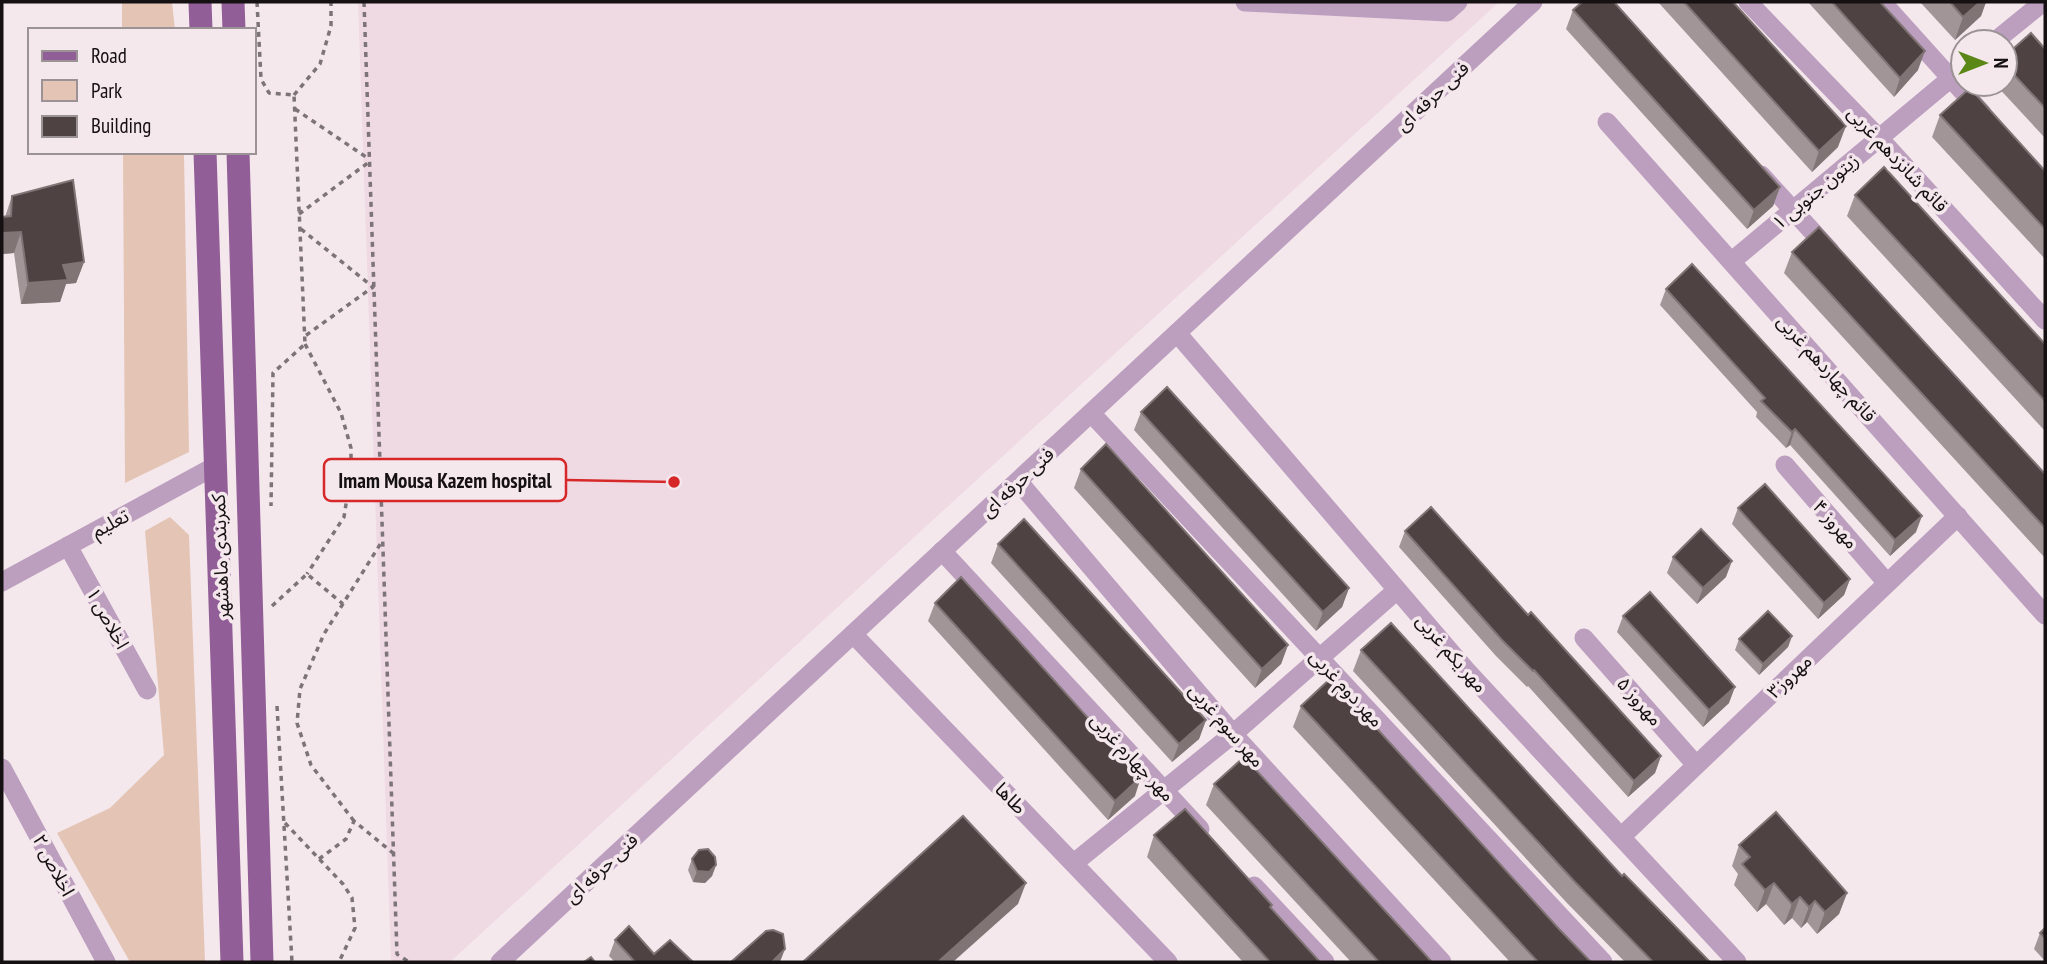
<svg xmlns="http://www.w3.org/2000/svg" width="2047" height="964" viewBox="0 0 2047 964" font-family="'PT Sans Narrow','Noto Sans Arabic',sans-serif">
	<style>
		.built { fill: #efd9e2 }
		.green { fill: #e4c4b4 }
		.lines { fill: none; stroke-linecap: round; stroke-linejoin: round }
		.path { stroke: #7d7477; stroke-width: 3.5; stroke-dasharray: 5 5; stroke-linecap: butt }
		.minor { stroke: #bc9fbf; stroke-width: 19 }
		.major { stroke: #925e97; stroke-width: 23 }
		.wall { fill: #a29598 }
		.shaded-wall { fill: #807475 }
		.building { fill: #4e4242; stroke: #807475; stroke-width: 2 }
		.labels { text-anchor: middle; stroke-width: 7; stroke-linejoin: round; paint-order: stroke }
		.street-label { font-size: 19px; fill: #151012; stroke: #f5e8ed }
		.leader { fill: none; stroke: #d62828; stroke-width: 2.5 }
		.callout-dot { fill: #d62828; stroke: #f5e8ed; stroke-width: 2.5 }
		.callout { fill: #f5e8ed; stroke: #d62828; stroke-width: 2.5 }
		.callout-label { font-size: 21px; text-anchor: middle; font-weight: bold; fill: #151012 }
	</style>
	<rect width="100%" height="100%" fill="#f5e8ed"/>
	<polygon class="built" points="358,2 1499,2 450,962 391,962"/>
	<g class="green">
		<polygon points="122,2 172,2 175,30 122,30"/>
		<polygon points="123,152 184,152 189,452 125,483"/>
		<polygon points="170,517 189,535 205,962 130,962 57,833 110,808 164,755 145,531"/>
	</g>
	<g class="lines">
		<g class="path">
			<polyline points="257,2 261,79 269,93 294,95 305,344 273,373 271,506"/>
			<polyline points="364,2 397,954 409,962"/>
			<polyline points="294,95 320,64 331,26 331,2"/>
			<polyline points="295,109 369,159"/>
			<polyline points="299,214 369,162"/>
			<polyline points="301,229 373,287 305,336"/>
			<polyline points="305,344 341,413 351,448 351,472 344,517 307,574"/>
			<polyline points="272,606 307,574 343,604"/>
			<polyline points="277,706 292,962"/>
			<polyline points="354,821 311,765 297,723 300,689 324,634 381,543"/>
			<polyline points="285,823 343,884 352,898 355,928 339,962"/>
			<polyline points="319,859 346,839 354,821 393,853"/>
		</g>
		<g class="minor">
			<polyline points="1245,2 1447,12 1458,2"/>
			<polyline points="1748,2 1879,138 2045,320"/>
			<polyline points="1882,2 1982,113"/>
			<polyline points="1994,42 2042,3"/>
			<polyline points="1607,122 2045,615"/>
			<polyline points="1761,175 1830,251"/>
			<polyline points="1732,261 1963,68"/>
			<polyline points="1177,333 1466,670 1737,962"/>
			<polyline points="1091,413 1603,962"/>
			<polyline points="1785,465 1887,583"/>
			<polyline points="1018,481 1233,734 1442,962"/>
			<polyline points="68,546 147,690"/>
			<polyline points="942,551 1200,829"/>
			<polyline points="2,582 217,465"/>
			<polyline points="853,634 1168,962"/>
			<polyline points="1584,638 1696,765"/>
			<polyline points="2,768 106,962"/>
			<polyline points="1621,837 1958,516"/>
			<polyline points="1074,863 1233,734 1397,590"/>
			<polyline points="1254,886 1325,962"/>
			<polyline points="500,962 1533,2"/>
		</g>
		<g class="major">
			<polyline points="200,2 201,30"/>
			<polyline points="233,2 234,30"/>
			<polyline points="205,152 232,962"/>
			<polyline points="238,152 262,962"/>
		</g>
	</g>
	<g class="wall">
		<polygon points="1658,2 1733,2 1838,147 1812,172"/>
		<polygon points="1808,2 1880,2 1918,70 1894,97"/>
		<polygon points="1920,2 1986,2 1981,16 1955,40"/>
		<polygon points="1573,10 1780,187 1773,206 1747,229 1566,29"/>
		<polygon points="2045,49 2045,138 1995,84 2005,84 2005,56"/>
		<polygon points="1940,115 2045,171 2045,259 1932,137"/>
		<polygon points="1855,195 2045,344 2045,431 1847,216"/>
		<polygon points="12,196 84,262 76,283 66,284 60,302 21,304 14,253 2,254 2,217 5,217"/>
		<polygon points="1792,252 2045,474 2045,558 1784,273"/>
		<polygon points="1666,289 1916,532 1890,556 1790,445 1786,448 1756,417 1757,412 1660,305"/>
		<polygon points="1141,412 1349,588 1342,607 1316,631 1134,430"/>
		<polygon points="1081,469 1288,645 1281,664 1255,688 1074,488"/>
		<polygon points="1738,508 1850,579 1844,595 1818,619 1732,524"/>
		<polygon points="1405,531 1528,615 1661,756 1655,773 1628,797 1528,686 1527,687 1496,656 1399,547"/>
		<polygon points="998,544 1206,720 1199,739 1172,762 991,563"/>
		<polygon points="1673,557 1726,577 1697,604 1667,573"/>
		<polygon points="935,603 1135,796 1108,820 928,621"/>
		<polygon points="1623,616 1729,703 1703,727 1617,632"/>
		<polygon points="1792,636 1788,647 1759,675 1735,650 1739,639"/>
		<polygon points="1361,650 1622,876 1710,962 1625,962 1567,903 1353,671"/>
		<polygon points="1301,706 1559,929 1591,962 1510,962 1293,727"/>
		<polygon points="1214,784 1432,962 1351,962 1206,805"/>
		<polygon points="1154,835 1271,909 1320,962 1243,962 1147,857"/>
		<polygon points="1739,845 1847,893 1839,914 1817,934 1807,922 1801,928 1792,918 1784,925 1766,904 1757,912 1734,885 1738,874 1732,866"/>
		<polygon points="692,859 716,865 712,876 705,883 693,882 688,870"/>
		<polygon points="2045,928 2045,961 2034,949 2040,933"/>
		<polygon points="615,940 654,954 693,962 615,962 609,956"/>
	</g>
	<g class="shaded-wall">
		<polygon points="1980,2 1986,2 1981,16 1955,40 1963,17"/>
		<polygon points="1925,51 1918,70 1894,97 1900,78"/>
		<polygon points="1846,126 1838,147 1812,172 1819,151"/>
		<polygon points="1780,187 1773,206 1747,229 1754,210"/>
		<polygon points="21,232 14,253 2,254 2,233"/>
		<polygon points="84,262 76,283 66,284 60,302 21,304 28,283 63,265"/>
		<polygon points="1795,429 1790,445 1786,448 1792,432"/>
		<polygon points="1922,516 1916,532 1890,556 1895,540"/>
		<polygon points="1732,561 1726,577 1697,604 1703,588"/>
		<polygon points="1850,579 1844,595 1818,619 1824,603"/>
		<polygon points="1349,588 1342,607 1316,631 1323,612"/>
		<polygon points="1792,636 1788,647 1759,675 1763,664"/>
		<polygon points="1288,645 1281,664 1255,688 1262,669"/>
		<polygon points="1735,687 1729,703 1703,727 1709,710"/>
		<polygon points="1206,720 1199,739 1172,762 1179,744"/>
		<polygon points="1661,756 1655,773 1628,797 1634,781"/>
		<polygon points="1141,777 1135,796 1108,820 1115,801"/>
		<polygon points="716,865 712,876 705,883 693,882 697,871"/>
		<polygon points="1026,883 1018,904 953,962 938,962"/>
		<polygon points="1774,883 1766,904 1757,912 1765,890"/>
		<polygon points="1847,893 1839,914 1817,934 1825,912"/>
		<polygon points="1800,897 1792,918 1784,925 1792,904"/>
		<polygon points="1815,901 1807,922 1801,928 1809,907"/>
		<polygon points="785,949 780,962 772,962"/>
	</g>
	<g class="building">
		<polygon points="1582,2 1614,2 1780,187 1754,210 1573,10"/>
		<polygon points="1684,2 1733,2 1846,126 1819,151"/>
		<polygon points="1832,2 1880,2 1925,51 1900,78"/>
		<polygon points="1950,2 1980,2 1963,17"/>
		<polygon points="2031,33 2045,49 2045,108 2005,65 2005,56"/>
		<polygon points="1970,88 2045,171 2045,229 1940,115"/>
		<polygon points="1884,167 2045,344 2045,401 1855,195"/>
		<polygon points="73,180 84,262 63,265 68,280 28,283 21,232 2,233 2,217 11,216 12,196"/>
		<polygon points="1819,227 2045,474 2045,528 1792,252"/>
		<polygon points="1692,264 1922,516 1895,540 1795,429 1792,432 1761,401 1765,398 1666,289"/>
		<polygon points="1167,387 1349,588 1323,612 1141,412"/>
		<polygon points="1106,444 1288,645 1262,669 1081,469"/>
		<polygon points="1765,484 1850,579 1824,603 1738,508"/>
		<polygon points="1431,507 1528,615 1531,612 1661,756 1634,781 1534,670 1533,671 1502,640 1405,531"/>
		<polygon points="1024,519 1206,720 1179,744 998,544"/>
		<polygon points="1701,529 1732,561 1703,588 1673,557"/>
		<polygon points="961,577 1141,777 1115,801 935,603"/>
		<polygon points="1650,592 1735,687 1709,710 1623,616"/>
		<polygon points="1768,611 1792,636 1763,664 1739,639"/>
		<polygon points="1391,623 1622,876 1624,874 1710,962 1653,962 1575,882 1361,650"/>
		<polygon points="1331,678 1559,929 1591,962 1538,962 1301,706"/>
		<polygon points="1244,757 1432,962 1379,962 1214,784"/>
		<polygon points="1185,809 1272,905 1270,907 1320,962 1270,962 1154,835"/>
		<polygon points="1776,812 1847,893 1825,912 1815,901 1809,907 1800,897 1792,904 1774,883 1765,890 1742,864 1750,857 1739,845"/>
		<polygon points="963,816 1026,883 938,962 806,962 804,961"/>
		<polygon points="708,849 715,857 716,865 709,872 697,871 692,859 699,850"/>
		<polygon points="629,926 654,954 670,940 693,962 635,962 615,940"/>
		<polygon points="2045,928 2045,938 2040,933"/>
		<polygon points="773,930 783,934 785,949 772,962 731,962 766,931"/>
		<polygon points="591,957 595,962 584,962"/>
	</g>
	<g class="labels">
		<g class="street-label">
			<text transform="translate(1432 96) rotate(-43)" y="7">فنی حرفه ای</text>
			<text transform="translate(1898 159) rotate(47)" y="7">قائم شانزدهم غربی</text>
			<text transform="translate(1815 191) rotate(-40)" y="7">زیتون جنوبی ۱</text>
			<text transform="translate(1827 368) rotate(48)" y="7">قائم چهاردهم غربی</text>
			<text transform="translate(1017 482) rotate(-43)" y="7">فنی حرفه ای</text>
			<text transform="translate(110 523) rotate(-28)" y="7">تعلیم</text>
			<text transform="translate(1836 524) rotate(49)" y="7">مهروز ۴</text>
			<text transform="translate(220 557) rotate(-92)" y="7">کمربندی ماهشهر</text>
			<text transform="translate(108 618) rotate(61)" y="7">اخلاص ۱</text>
			<text transform="translate(1452 653) rotate(49)" y="7">مهر یکم غربی</text>
			<text transform="translate(1789 676) rotate(-44)" y="7">مهروز۳</text>
			<text transform="translate(1347 688) rotate(47)" y="7">مهر دوم غربی</text>
			<text transform="translate(1640 701) rotate(49)" y="7">مهروز ۵</text>
			<text transform="translate(1227 725) rotate(49)" y="7">مهر سوم غربی</text>
			<text transform="translate(1133 757) rotate(47)" y="7">مهر چهارم غربی</text>
			<text transform="translate(1011 798) rotate(46)" y="7">طاها</text>
			<text transform="translate(54 865) rotate(62)" y="7">اخلاص ۲</text>
			<text transform="translate(601 868) rotate(-43)" y="7">فنی حرفه ای</text>
		</g>
	</g>
	<path class="leader" d="M674 482L566 480"/>
	<circle class="callout-dot" cx="674" cy="482" r="7"/>
	<rect class="callout" x="324" y="459" width="242" height="42" rx="7"/>
	<g class="callout-label">
		<text x="445" y="488">Imam Mousa Kazem hospital</text>
	</g>
	<rect width="2047" height="964" fill="none" stroke="#151012" stroke-width="7"/>
	<rect x="28" y="28" width="228" height="126" fill="#f5e8ed" stroke="#9b9295" stroke-width="2"/>
	<rect x="42" y="51" width="35" height="10" fill="#925e97" stroke="#9b9295" stroke-width="2"/>
	<text x="91" y="63" font-size="21" fill="#151012">Road</text>
	<rect x="42" y="80" width="35" height="21" fill="#e4c4b4" stroke="#9b9295" stroke-width="2"/>
	<text x="91" y="98" font-size="21" fill="#151012">Park</text>
	<rect x="42" y="116" width="35" height="21" fill="#4e4242" stroke="#9b9295" stroke-width="2"/>
	<text x="91" y="133" font-size="21" fill="#151012">Building</text>
	<g transform="translate(1984 63) rotate(90)"><circle r="33" fill="#f5e8ed" stroke="#9b9295" stroke-width="2"/>
	<path d="M0-5L12 26L0 18L-12 26Z" fill="#5b8717"/>
	<text y="-10" font-size="19" font-weight="bold" text-anchor="middle" fill="#151012">N</text>
	</g>
</svg>
